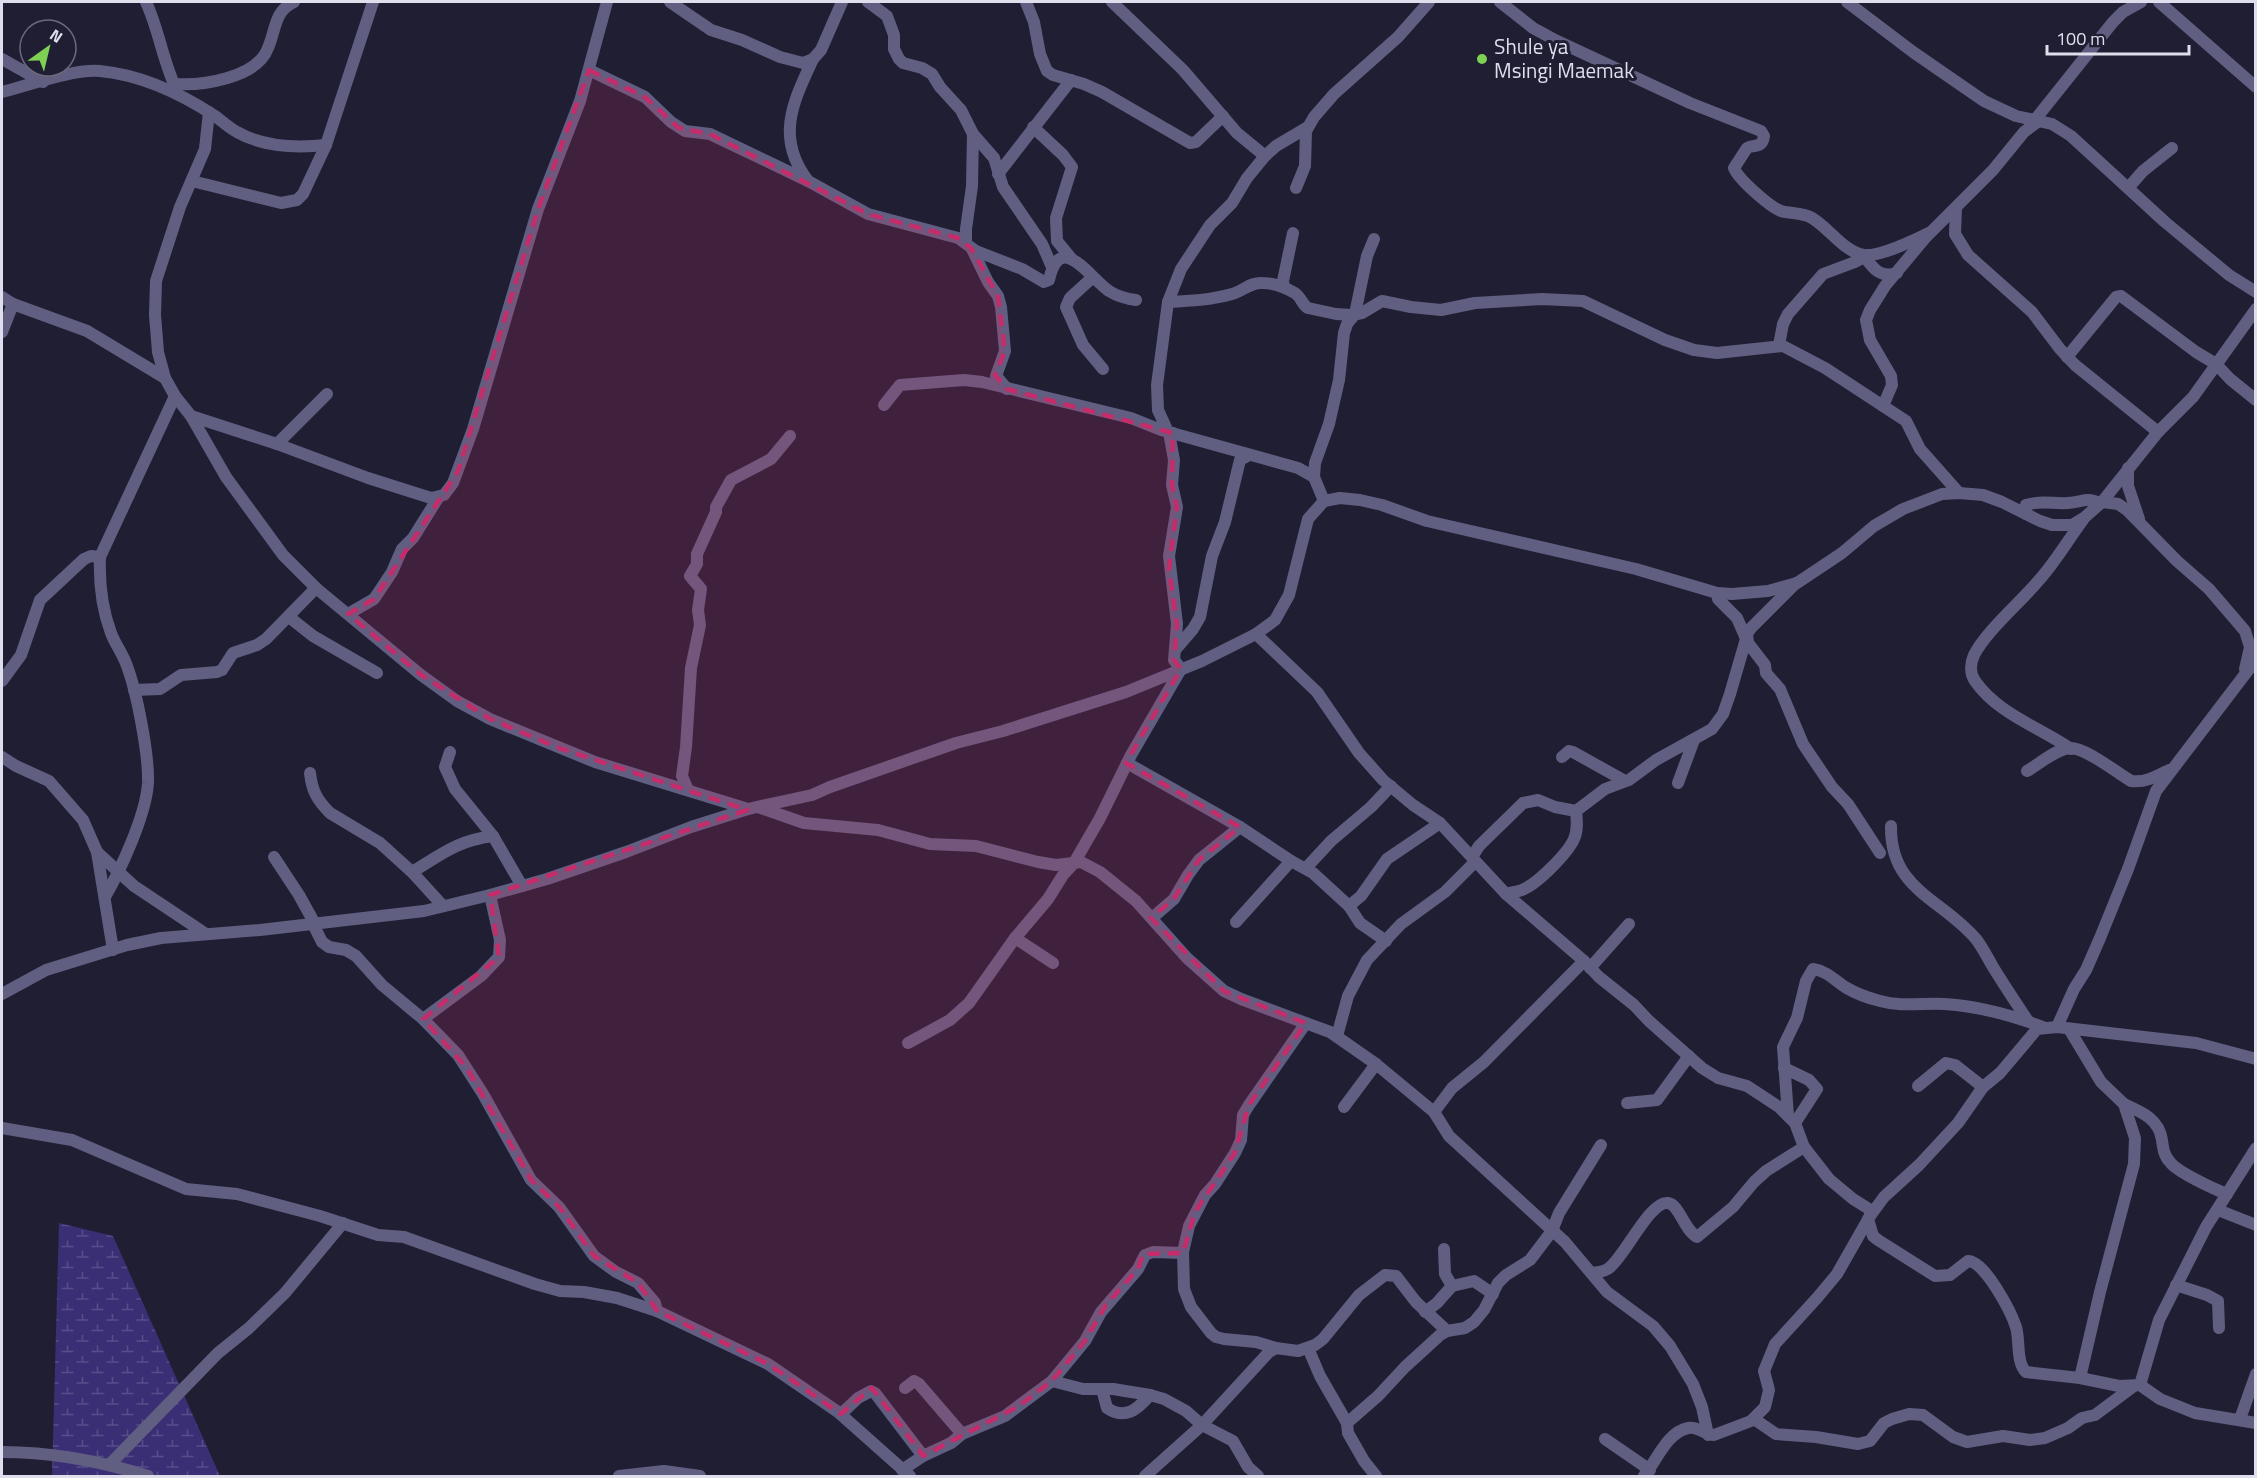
<svg xmlns="http://www.w3.org/2000/svg" width="2257" height="1478" viewBox="0 0 2257 1478" font-family="'Titillium Web',sans-serif">
	<style>
		.wetland { fill: url(#wetland-marsh) }
		.lines { fill: none; stroke-linecap: round; stroke-linejoin: round }
		.minor { stroke: #615f81; stroke-width: 12 }
		.marked { fill: #c52c6a; fill-opacity: 0.2; stroke: #c52c6a; stroke-width: 4.5; stroke-dasharray: 12 8; stroke-linejoin: round }
		.poi-dot { fill: #7ed153; stroke: #201e33; stroke-width: 2 }
		.labels { text-anchor: middle; stroke-width: 6; stroke-linejoin: round; paint-order: stroke }
		.poi-label { font-size: 21px; fill: #dedeec; stroke: #201e33; text-anchor: start }
	</style>
	<defs>
		<pattern id="wetland-marsh" width="20" height="14" patternUnits="userSpaceOnUse" patternTransform="scale(1.5)"><rect width="20" height="14" fill="#3a2f75"/><path d="M1 5h8M5 5V1M11 12h8M15 12V8" fill="none" stroke="#564d89"/></pattern>
	</defs>
	<rect width="100%" height="100%" fill="#201e33"/>
	<polygon class="wetland" points="59,1223 113,1236 220,1476 52,1476"/>
	<g class="lines">
		<g class="minor">
			<path d="M146,2C159,30 163,62 177,91"/>
			<polyline points="670,2 711,30 742,40 780,57 803,63 813,59 821,50 842,2"/>
			<polyline points="868,2 887,16 894,35 894,49 899,59 903,63 922,68 932,74 940,87 961,110 973,134 994,158 1003,187 1042,244 1052,267"/>
			<polyline points="1026,2 1034,22 1040,54 1047,71 1053,75 1084,84 1102,92 1190,143 1196,142 1223,116"/>
			<polyline points="1112,2 1183,70 1237,133 1265,156"/>
			<path d="M1500,2L1533,28L1555,40L1690,103L1761,131L1764,136C1762,149 1755,144 1747,148L1734,168C1738,179 1770,207 1781,211C1791,214 1802,212 1812,218C1829,228 1844,252 1864,255C1881,257 1914,240 1929,233"/>
			<polyline points="1847,2 1913,52 1984,101 2016,116 2052,124 2071,136 2165,222 2229,275 2256,292"/>
			<polyline points="2159,2 2256,87"/>
			<polyline points="2,59 43,82"/>
			<path d="M589,70L645,97L671,122L685,131L710,134L808,181L868,214L958,238L976,251L1022,269L1044,282L1049,280C1060,230 1089,277 1109,291C1117,296 1127,299 1136,300"/>
			<path d="M174,84C202,86 257,78 268,48C276,30 274,11 294,2"/>
			<path d="M2,92C29,85 73,69 100,71C142,75 180,93 215,116C222,121 229,128 237,132C263,147 297,148 326,145"/>
			<polyline points="209,112 205,149 180,207 156,281 155,315 158,352 165,378 175,396 191,416 226,477 283,555 316,588 421,675 457,701 490,719 595,762 748,809"/>
			<polyline points="2034,121 2113,22 2123,12 2141,2"/>
			<polyline points="1033,127 1063,155 1072,167 1056,218 1057,241 1071,258"/>
			<polyline points="998,174 1071,80"/>
			<polyline points="192,181 281,203 297,200 303,194 326,145 373,2"/>
			<path d="M808,181C775,138 793,102 813,59"/>
			<polyline points="2129,187 2143,171 2172,148"/>
			<polyline points="1296,188 1305,166 1306,131 1314,117 1334,94 1398,37 1429,2"/>
			<polyline points="1956,208 1955,234 1968,255 2032,312 2060,349 2075,365 2158,432"/>
			<polyline points="966,243 966,229 972,186 973,134"/>
			<polyline points="972,249 988,282 998,296 1001,307 1005,351 996,376 1007,389"/>
			<path d="M1865,257C1874,270 1881,278 1897,273"/>
			<polyline points="1093,277 1070,298 1066,307 1083,345 1103,369"/>
			<polyline points="1284,287 1283,281 1293,233"/>
			<polyline points="2,297 13,304 87,331 165,378"/>
			<path d="M1168,302C1190,301 1211,300 1232,294C1242,291 1252,282 1262,283C1273,283 1284,287 1293,292C1301,295 1301,304 1308,308L1336,314L1352,315L1362,313L1382,301L1411,307L1441,310L1475,303L1542,299L1583,301L1665,340L1694,350L1717,353L1783,346L1825,368L1906,421L1920,449L1959,493"/>
			<polyline points="2,332 13,304"/>
			<polyline points="1779,345 1783,324 1788,314 1823,274 1855,262 1868,255"/>
			<polyline points="2067,357 2116,297 2121,296 2196,352 2216,364 2230,379 2256,400"/>
			<polyline points="884,405 900,385 964,380 982,382 1131,418 1161,430 1298,468 1314,477 1324,501"/>
			<polyline points="1883,406 1892,385 1891,376 1870,340 1866,320 1870,310 1885,286 1926,237 1993,170 2024,132 2040,120"/>
			<polyline points="191,416 277,444 368,478 431,498 444,495 453,483 473,429 538,209 580,101 607,2"/>
			<polyline points="1168,432 1158,410 1157,385 1168,302 1181,269 1210,225 1232,203 1247,178 1265,156 1276,146 1308,127"/>
			<polyline points="277,444 327,394"/>
			<polyline points="2128,468 2128,486 2139,519"/>
			<polyline points="1314,477 1315,463 1329,424 1339,380 1344,333 1347,324 1355,314 1367,256 1374,239"/>
			<polyline points="2102,502 2118,504 2127,510 2177,561 2209,589 2245,631 2250,647 2245,669"/>
			<path d="M2026,514V505C2040,500 2053,504 2068,503C2083,502 2085,497 2100,503"/>
			<polyline points="1717,593 1718,599 1737,618 1748,643 1765,665 1766,673 1780,689 1803,744 1832,787 1848,804 1880,853"/>
			<polyline points="348,614 374,599 392,572 402,549 413,538 438,498"/>
			<polyline points="289,617 313,636 377,673"/>
			<polyline points="1256,634 1317,692 1359,753 1383,780 1413,805 1440,823 1506,894 1584,961 1599,977 1634,1005 1649,1021 1702,1068 1718,1078 1747,1086 1779,1107 1795,1123 1804,1147 1829,1179 1853,1199 1869,1209 1871,1214"/>
			<polyline points="1748,643 1747,634 1751,628 1796,583"/>
			<polyline points="1175,650 1193,629 1200,617 1212,556 1225,522 1240,460 1249,455"/>
			<polyline points="2,681 21,655 40,600 84,559 91,556 100,557"/>
			<polyline points="134,690 160,689 181,675 217,672 222,670 233,653 257,645 266,639 316,588"/>
			<path d="M2071,749C2039,727 1998,714 1975,681C1970,674 1970,664 1974,655C1987,630 2021,602 2040,579C2056,561 2068,540 2083,520"/>
			<polyline points="450,752 445,767 455,789 493,836 522,886"/>
			<polyline points="2,757 16,766 49,781 83,820 97,852 113,950"/>
			<polyline points="1562,757 1569,751 1573,752 1625,781"/>
			<polyline points="1127,763 1240,827 1291,861 1313,873 1349,906 1360,923 1386,941"/>
			<path d="M2027,771C2039,764 2055,750 2069,748C2084,746 2117,773 2131,781C2145,783 2157,776 2169,770"/>
			<path d="M310,773C312,791 317,800 330,813L380,843L412,872L443,906"/>
			<polyline points="1678,783 1694,740"/>
			<polyline points="688,790 682,776 686,747 691,668 700,625 698,610 701,589 690,576 697,564 697,554 716,512 716,507 731,480 771,459 790,436"/>
			<polyline points="758,807 804,823 878,830 930,844 976,846 1038,862 1056,865 1081,862 1100,872 1136,901 1187,958 1224,991 1241,999 1330,1032 1376,1064 1434,1112 1449,1136 1565,1242 1607,1292 1653,1326 1670,1346 1693,1384 1702,1407 1708,1435"/>
			<polyline points="1576,811 1605,789 1629,780 1656,760 1712,729 1723,714 1730,694 1746,639"/>
			<path d="M1891,826C1890,890 1941,898 1976,939C1983,948 1987,957 1993,967C2004,985 2016,1003 2028,1021"/>
			<polyline points="98,853 134,886 206,934"/>
			<polyline points="274,857 299,895 315,924"/>
			<polyline points="1472,857 1479,846 1523,803 1538,800 1555,807 1576,811"/>
			<polyline points="1306,868 1331,841 1371,807 1391,786"/>
			<path d="M412,872C442,854 456,841 493,836"/>
			<path d="M1506,894C1512,892 1519,892 1524,889C1538,883 1568,853 1574,839C1578,830 1577,820 1576,811"/>
			<path d="M105,897C121,869 146,815 148,783C149,755 137,693 127,666C123,654 115,644 111,633C102,609 99,582 100,557L175,396"/>
			<polyline points="1349,906 1361,896 1387,859 1440,823"/>
			<polyline points="1152,918 1174,899 1188,875 1199,860 1240,827"/>
			<polyline points="1236,922 1291,861"/>
			<polyline points="313,924 322,942 329,947 346,950 356,956 382,985 423,1019 458,1055 483,1094 531,1180 559,1207 594,1256 616,1272 638,1283 655,1303 657,1311"/>
			<polyline points="1015,938 1053,963"/>
			<polyline points="1590,968 1629,924"/>
			<polyline points="2,994 46,970 127,945 161,938 260,930 424,911 490,895 547,879 626,852 691,827 748,809 812,795 830,787 956,743 1003,731 1126,692 1202,661 1256,634 1275,620 1289,595 1308,519 1324,501 1340,498 1360,500 1382,505 1427,521 1636,569 1717,593 1732,594 1768,591 1797,583 1842,553 1874,526 1903,509 1942,494 1959,493 1983,495 2002,502 2040,521 2052,525 2072,525 2085,517 2102,502 2158,432 2193,397 2256,309"/>
			<polyline points="423,1019 481,976 499,957 500,940 490,895"/>
			<polyline points="2057,1027 2074,989 2086,970 2100,938 2128,869 2156,791 2256,660"/>
			<polyline points="2069,1029 2101,1082 2124,1104 2135,1138 2134,1164 2100,1292 2080,1378"/>
			<polyline points="1337,1036 1348,996 1367,960 1401,924 1445,892 1475,862"/>
			<polyline points="908,1043 950,1020 969,1003 1015,938 1048,899 1063,875 1074,863 1100,818 1131,755 1181,669 1174,660 1177,624 1169,556 1177,507 1172,485 1174,460 1170,438 1173,433"/>
			<polyline points="1784,1068 1809,1080 1817,1089 1795,1123"/>
			<polyline points="1918,1086 1946,1063 1955,1065 1983,1087"/>
			<polyline points="1627,1103 1657,1100 1689,1056"/>
			<path d="M2124,1104C2142,1112 2159,1119 2162,1140C2163,1148 2164,1156 2170,1162C2177,1172 2214,1189 2227,1194"/>
			<polyline points="1344,1107 1376,1064"/>
			<polyline points="1434,1112 1452,1088 1484,1062 1584,961"/>
			<path d="M1788,1116L1783,1047L1797,1018L1806,981L1813,969C1827,971 1834,980 1845,987C1855,993 1868,998 1880,1001C1901,1007 1922,1003 1944,1004C1978,1006 2011,1015 2043,1027"/>
			<polyline points="2,1128 72,1140 186,1189 237,1194 320,1216 378,1235 404,1237 535,1284 560,1291 584,1292 617,1298 657,1311 768,1364 838,1412 910,1476"/>
			<polyline points="2218,1210 2256,1225"/>
			<path d="M1868,1219L1873,1236L1878,1240L1935,1276L1950,1275L1968,1261C1985,1261 2011,1312 2016,1327C2020,1340 2016,1363 2026,1372L2080,1378L2119,1386L2140,1385L2160,1399L2195,1413L2256,1423"/>
			<path d="M1592,1273C1598,1272 1605,1272 1609,1268C1624,1258 1650,1200 1668,1203C1679,1204 1684,1230 1697,1237L1733,1207L1754,1182L1766,1171L1804,1147"/>
			<polyline points="2176,1285 2207,1295 2218,1301 2219,1328"/>
			<polyline points="1452,1286 1474,1281 1493,1294"/>
			<polyline points="1425,1312 1437,1303 1452,1286 1445,1274 1444,1249"/>
			<polyline points="1276,1348 1256,1342 1224,1339 1216,1337 1211,1333 1191,1307 1184,1289 1183,1252 1189,1226 1205,1195 1215,1184 1235,1153 1241,1140 1243,1115 1249,1105 1306,1023"/>
			<polyline points="1308,1348 1320,1376 1347,1423 1348,1433 1364,1461 1376,1476"/>
			<polyline points="1052,1381 1083,1389 1113,1389 1150,1395 1164,1399 1186,1411 1202,1425 1233,1441 1248,1467 1258,1476"/>
			<polyline points="2140,1385 2159,1320 2206,1227 2256,1148"/>
			<polyline points="905,1388 914,1381 919,1384 962,1434"/>
			<path d="M1102,1389L1107,1408C1125,1420 1137,1410 1150,1395"/>
			<polyline points="841,1414 858,1398 871,1391 875,1393 923,1456"/>
			<polyline points="1754,1419 1776,1434 1816,1437 1858,1444 1870,1441 1884,1423 1892,1419 1909,1414 1923,1415 1953,1437 1967,1442 2003,1436 2030,1440 2045,1438 2068,1428 2082,1418 2095,1415 2134,1386"/>
			<polyline points="2240,1419 2256,1374"/>
			<polyline points="1347,1423 1378,1396 1405,1367 1440,1335 1447,1331 1465,1328 1474,1322 1484,1310 1498,1283 1506,1275 1530,1260 1552,1231 1559,1213 1601,1145"/>
			<polyline points="1605,1439 1650,1470"/>
			<path d="M2,1452C52,1452 100,1461 148,1476"/>
			<polyline points="110,1464 218,1353 249,1328 285,1293 343,1223"/>
			<polyline points="902,1470 923,1456 951,1443 962,1434 1005,1416 1052,1381 1085,1341 1101,1312 1138,1269 1145,1255 1153,1252 1183,1253"/>
			<polyline points="619,1476 664,1471 700,1476"/>
			<polyline points="1145,1476 1202,1425 1269,1352 1276,1348 1298,1351 1315,1345 1323,1339 1359,1295 1385,1275 1396,1276 1416,1302 1447,1331"/>
			<path d="M1644,1476C1656,1462 1667,1432 1688,1428C1698,1426 1705,1435 1714,1435L1751,1421L1765,1407L1769,1390L1764,1371L1775,1344L1817,1298L1837,1274L1870,1216L1884,1197L1919,1165L1958,1123L1983,1087L2000,1073L2037,1029L2057,1027L2196,1043L2256,1059"/>
		</g>
	</g>
	<path class="marked" d="M589,70L645,97L679,128L710,134L868,214L958,238L971,248L998,296L1005,351L995,375L1007,389L1173,433L1172,485L1177,507L1169,569L1177,624L1174,660L1181,669L1126,763L1240,827L1199,860L1174,899L1151,918L1224,991L1306,1023L1249,1105L1235,1153L1195,1212L1183,1253L1143,1254L1138,1269L1106,1305L1085,1341L1052,1381L1019,1406L923,1456L872,1388L841,1414L768,1364L657,1311L638,1283L594,1256L559,1207L531,1180L466,1067L423,1019L499,957L490,895L747,810L556,747L490,719L421,675L348,614L374,599L458,471L538,209Z"/>
	<circle class="poi-dot" cx="1482" cy="59" r="6"/>
	<g class="labels">
		<g class="poi-label">
			<text x="1494" y="54">Shule ya<tspan x="1494" dy="24">Msingi Maemak</tspan></text>
		</g>
	</g>
	<rect width="2257" height="1478" fill="none" stroke="#dedeec" stroke-width="6"/>
	<g transform="translate(48 48) rotate(34)"><circle r="28" fill="#201e33" stroke="#6c6b7d" stroke-width="1.5"/>
	<path d="M0-4.5L10 22L0 15L-10 22Z" fill="#7ed153"/>
	<text y="-9" font-size="16" font-weight="bold" text-anchor="middle" fill="#dedeec">N</text>
	</g>
	<path d="M2047 45v9h142v-9" fill="none" stroke="#dedeec" stroke-width="3"/>
	<text x="2056" y="45" font-size="18" fill="#dedeec" stroke="#201e33" stroke-width="4.5" paint-order="stroke">100 m</text>
</svg>
